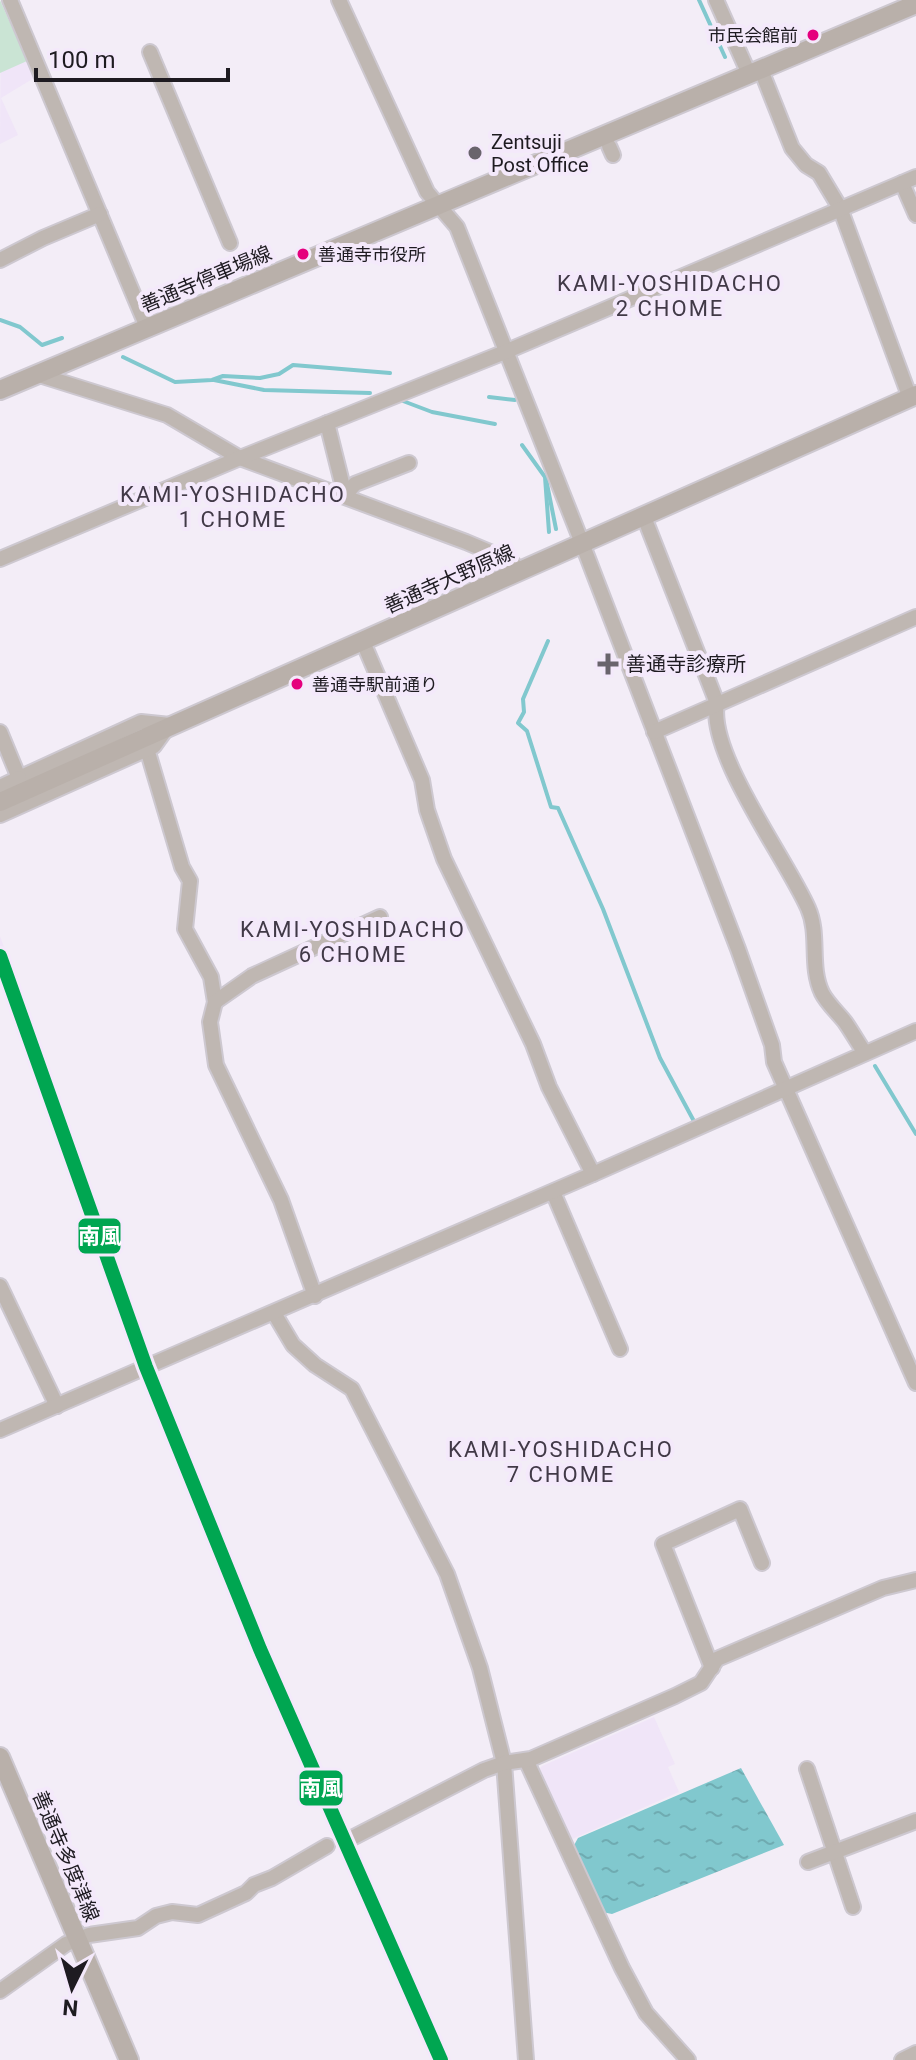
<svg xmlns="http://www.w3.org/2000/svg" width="916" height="2060" viewBox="0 0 916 2060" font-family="Roboto,'Noto Sans JP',sans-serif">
	<defs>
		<pattern id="water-ripples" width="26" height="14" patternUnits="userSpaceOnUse" patternTransform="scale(2)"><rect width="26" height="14" fill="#81c8ce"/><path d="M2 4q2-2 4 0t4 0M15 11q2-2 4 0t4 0" fill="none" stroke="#6fabb1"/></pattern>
	</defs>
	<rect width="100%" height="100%" fill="#f3edf7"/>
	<g fill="#f0e5f8">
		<path d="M1 0 34 78 1 98 18 135 0 144Z"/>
		<path d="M0 936 154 1363 266 1647 347 1838 447 2060H433L336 1844 252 1652 138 1370 0 974Z"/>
		<path d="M654 1717 675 1764 668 1767 679 1792 568 1841 536 1773 542 1766Z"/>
	</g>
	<path fill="#cae4d4" d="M0 0 27 61 0 73Z"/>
	<path fill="url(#water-ripples)" d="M741 1768 784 1845 612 1914 602 1912 573 1847 578 1838Z"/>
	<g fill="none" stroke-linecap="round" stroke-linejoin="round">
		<g stroke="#81c8ce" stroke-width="4">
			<path d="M699 0 725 57"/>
			<path d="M0 320 20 327 42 345 62 338"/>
			<path d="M123 357 175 382 212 380 223 376 260 378 279 374 293 365 390 373"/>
			<path d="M214 380 264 390 370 393"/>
			<path d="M489 397 515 400"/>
			<path d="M403 401 432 412 495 424"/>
			<path d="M522 445 545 477 549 532"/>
			<path d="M546 479 556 529"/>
			<path d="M548 641 523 699 524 712 518 723 527 731 551 807 558 808 603 909 660 1058 696 1125"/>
			<path d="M875 1066 916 1134"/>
		</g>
		<g stroke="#cdc8d0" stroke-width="18">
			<g id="minor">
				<path d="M10 0 147 327"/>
				<path d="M339 0 427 192 457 227 582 543 738 949 772 1045 774 1062 916 1383"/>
				<path d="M716 0 749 74"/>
				<path d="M150 52 230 243"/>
				<path d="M761 70 792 148 806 165 819 173 840 208 910 398"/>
				<path d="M609 146 613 155"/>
				<path d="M902 183 916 215"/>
				<path d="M0 260 43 238 100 214"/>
				<path d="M36 374 167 415 240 458 466 542 511 561 519 571"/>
				<path d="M327 423 345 495"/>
				<path d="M345 495 355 484 409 463"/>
				<path d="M644 517 717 703C707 753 786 858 808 908 820 935 809 966 822 993 827 1003 838 1013 845 1022 852 1032 858 1043 865 1053"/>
				<path d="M0 559 240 458 505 352 916 177"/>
				<path d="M363 642 422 780 427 810 444 859 533 1044 549 1087 593 1174"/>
				<path d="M0 732 19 778 141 722 170 725"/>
				<path d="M654 732 916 617"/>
				<path d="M147 749 182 867 190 881 185 929 211 977 215 1002 210 1022 216 1065 281 1200 315 1296"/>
				<path d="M0 787 19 778"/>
				<path d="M0 815 154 746 167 728"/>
				<path d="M215 1002 252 976 380 917"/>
				<path d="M553 1192 620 1349"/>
				<path d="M0 1286 57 1406"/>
				<path d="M274 1313 293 1345 315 1365 352 1389 447 1574 480 1668 504 1763 526 2060"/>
				<path d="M0 1430 593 1174 916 1031"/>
				<path d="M712 1668 663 1544 740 1509 762 1563"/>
				<path d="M526 1760 622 1968 646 2013 688 2060"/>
				<path d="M807 1769 853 1907"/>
				<path d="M352 1838 484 1770 504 1763 531 1759 675 1696 701 1683 717 1659 883 1588 916 1580"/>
				<path d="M808 1862 916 1821"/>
				<path d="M0 1991 66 1944 89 1935 138 1928 156 1916 172 1912 198 1915 246 1893 254 1885 272 1878 327 1846"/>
				<path d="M902 2060 916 2053"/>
			</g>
		</g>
		<g stroke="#cdc8d0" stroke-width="22">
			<g id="major">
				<path d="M0 390 916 4"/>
				<path d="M0 802 916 395"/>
				<path d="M0 1757 129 2060"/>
			</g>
		</g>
		<use href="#minor" stroke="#bfb7b2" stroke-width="14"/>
		<use href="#major" stroke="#b9b0aa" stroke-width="18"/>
		<g stroke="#f4e9fb" stroke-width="20">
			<path id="rail-1" d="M0 956 146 1367 260 1649 441 2060"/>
		</g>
		<use href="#rail-1" stroke="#00a651" stroke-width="14"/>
	</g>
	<g fill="#e5007d" stroke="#f4e9fb" stroke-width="3">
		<circle cx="813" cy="35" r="7"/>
		<circle cx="303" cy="254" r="7"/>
		<circle cx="297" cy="684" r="7"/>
	</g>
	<g fill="#69646c" stroke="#f4e9fb" stroke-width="3">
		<circle cx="475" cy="153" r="8"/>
		<path d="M604 652h8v8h8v8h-8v8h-8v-8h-8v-8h8z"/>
	</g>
	<g text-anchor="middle" stroke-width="8" stroke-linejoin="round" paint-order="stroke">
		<g font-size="18" fill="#1e1b21" stroke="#f4e9fb" text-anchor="start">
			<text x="798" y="42" text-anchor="end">市民会館前</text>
			<text x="318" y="261">善通寺市役所</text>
			<text x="312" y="691">善通寺駅前通り</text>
		</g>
		<g font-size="20" fill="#1e1b21" stroke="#f4e9fb" text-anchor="start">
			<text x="491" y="149">Zentsuji<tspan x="491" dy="23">Post Office</tspan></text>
			<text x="626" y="671">善通寺診療所</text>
		</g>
		<g font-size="20" fill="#1e1b21" stroke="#f4e9fb">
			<text transform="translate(206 279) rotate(-23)" y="7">善通寺停車場線</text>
			<text transform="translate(449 579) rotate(-24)" y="7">善通寺大野原線</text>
			<text transform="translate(66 1856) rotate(67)" y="7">善通寺多度津線</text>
		</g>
		<g font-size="22" letter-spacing="2" fill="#413947" stroke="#f4e9fb">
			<text x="670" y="291">KAMI-YOSHIDACHO<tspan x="670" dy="25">2 CHOME</tspan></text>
			<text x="233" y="502">KAMI-YOSHIDACHO<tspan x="233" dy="25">1 CHOME</tspan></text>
			<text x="353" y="937">KAMI-YOSHIDACHO<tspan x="353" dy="25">6 CHOME</tspan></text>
			<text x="561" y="1457">KAMI-YOSHIDACHO<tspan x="561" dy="25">7 CHOME</tspan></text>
		</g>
	</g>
	<g stroke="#f4e9fb" stroke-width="3">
		<rect x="77" y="1217" width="45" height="38" rx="8" fill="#00a651"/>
		<rect x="298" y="1769" width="46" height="38" rx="8" fill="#00a651"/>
	</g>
	<g font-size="22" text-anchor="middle" font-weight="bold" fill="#fff">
		<text x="100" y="1244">南風</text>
		<text x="321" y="1796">南風</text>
	</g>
	<g transform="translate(72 1988) rotate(185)" stroke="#f4e9fb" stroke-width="6" paint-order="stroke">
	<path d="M0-6L14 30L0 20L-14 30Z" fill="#1e1b21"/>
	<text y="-12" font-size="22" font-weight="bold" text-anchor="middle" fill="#1e1b21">N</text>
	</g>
	<path d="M36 68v12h192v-12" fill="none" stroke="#1e1b21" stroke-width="4"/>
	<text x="48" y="68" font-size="24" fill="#1e1b21" stroke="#f4e9fb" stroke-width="6" paint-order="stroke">100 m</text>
</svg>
